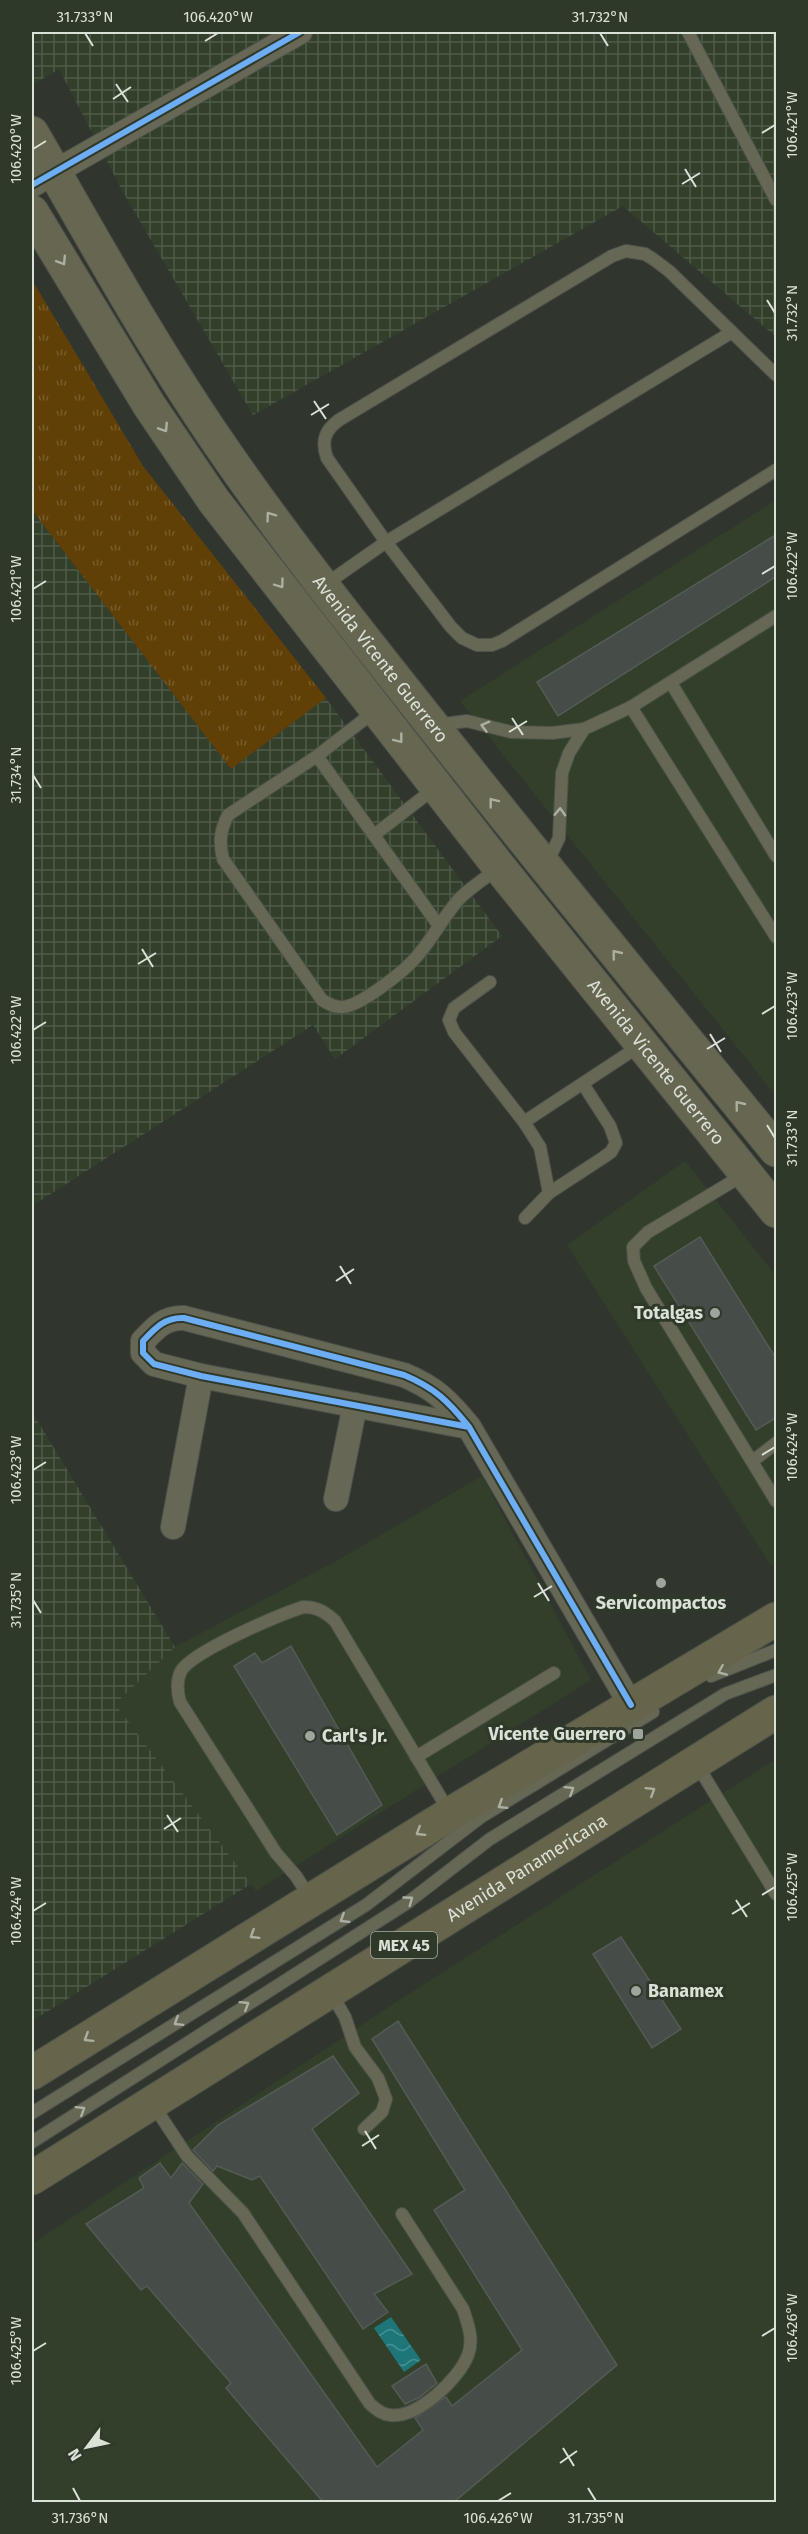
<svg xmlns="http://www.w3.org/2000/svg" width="808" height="2534" viewBox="0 0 808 2534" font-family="'Fira Sans',sans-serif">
	<defs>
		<pattern id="industrial-grid" width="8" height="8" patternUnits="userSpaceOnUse" patternTransform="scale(1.5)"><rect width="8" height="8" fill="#323f2b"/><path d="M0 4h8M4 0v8" fill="none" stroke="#4f5a49"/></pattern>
		<pattern id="grass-tufts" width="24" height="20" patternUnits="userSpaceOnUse" patternTransform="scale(1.5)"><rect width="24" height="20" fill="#614007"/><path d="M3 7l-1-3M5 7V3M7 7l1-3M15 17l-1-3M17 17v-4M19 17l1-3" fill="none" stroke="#775b2a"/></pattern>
		<pattern id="water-waves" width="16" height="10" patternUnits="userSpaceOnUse" patternTransform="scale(1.5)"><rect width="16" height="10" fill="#1e7679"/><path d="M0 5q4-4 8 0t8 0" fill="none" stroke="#499091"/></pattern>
	</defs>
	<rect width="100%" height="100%" fill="#30362e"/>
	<g fill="#323f2b">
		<path d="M776 500V1096L460 701Z"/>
		<path d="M685 1161 776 1276V1563L771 1566 567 1245Z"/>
		<path d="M482 1476 591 1680 256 1891 115 1704 175 1647 338 1560Z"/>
		<path d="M776 1759V2502H32V2244L404 1997Z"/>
	</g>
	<g fill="url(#industrial-grid)">
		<path d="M32 32H776V337L623 206 253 415 124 194 59 69 32 85Z"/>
		<path d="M32 510 231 769 326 698 502 936 335 1059 313 1025 32 1206Z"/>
		<path d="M32 1412 175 1647 115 1704 251 1884 32 2021Z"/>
	</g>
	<path fill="url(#grass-tufts)" d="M32 284 35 285 143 466 326 698 231 769 32 510Z"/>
	<path fill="url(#water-waves)" d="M391 2317 421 2360 404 2372 374 2328Z"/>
	<g fill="#464d48" stroke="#545b55" stroke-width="1.5">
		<path d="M777 534V576L558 716 537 682Z"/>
		<path d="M700 1237 777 1360V1417L756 1430 654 1266Z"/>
		<path d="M291 1646 382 1805 337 1835 234 1666 255 1653 262 1663Z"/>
		<path d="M621 1937 681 2029 652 2048 593 1954Z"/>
		<path d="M398 2021 617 2365 454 2502H323L226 2388 231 2383 147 2286 141 2290 86 2224 144 2188 139 2178 160 2163 171 2178 182 2163 203 2184 189 2203 377 2467 423 2430 415 2418 446 2397 452 2406 522 2350 434 2210 465 2190 372 2039Z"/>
		<path d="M333 2056 359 2093 312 2129 412 2274 374 2294 388 2312 363 2329 260 2176 252 2180 217 2166 213 2171 193 2150 218 2125Z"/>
		<path d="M426 2364 437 2383 420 2397 405 2404 392 2386Z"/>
	</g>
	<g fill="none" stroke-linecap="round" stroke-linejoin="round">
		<g stroke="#4c514a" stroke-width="14">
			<g id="lane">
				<path d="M688 32 776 200"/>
				<path d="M776 375 669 271 653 259 645 254 626 251 612 256 339 420C325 430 321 441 327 458L386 542 451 627 462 638 477 645H492L502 641 776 470"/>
				<path d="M323 586 386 542 732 332"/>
				<path d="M671 683 776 856"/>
				<path d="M631 707 776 937"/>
				<path d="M375 711 317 756 228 815C220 831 219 842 223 859L322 1000C329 1004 335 1008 343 1007 362 1005 406 970 418 955 433 938 444 916 459 899 471 887 485 878 499 868"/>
				<path d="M436 725 467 721 511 732 552 733 584 729 631 707 776 616"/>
				<path d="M317 756 439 926"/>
				<path d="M374 835 435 788"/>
				<path d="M547 863 559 838 562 773 569 753 584 729"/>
				<path d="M490 982 454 1008 449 1020 454 1032 524 1122 540 1147 549 1193 525 1218"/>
				<path d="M524 1122 641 1045"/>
				<path d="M745 1174 648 1232 633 1247 634 1261 646 1288 776 1501"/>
				<path d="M549 1193 604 1157 611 1152 616 1143 610 1126 583 1084"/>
				<path d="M754 1460 776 1443"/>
				<path d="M711 1676 776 1650"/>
				<path d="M416 1757 554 1673"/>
				<path d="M696 1763 776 1894"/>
				<path d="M310 1898 296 1876 276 1853 180 1702C177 1691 176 1681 181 1671 193 1651 279 1615 303 1607 318 1607 325 1612 335 1621L450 1813"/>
				<path d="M331 1993 345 2017 355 2047 378 2078 386 2099 382 2112 364 2129"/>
				<path d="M152 2103 187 2156 243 2213 370 2404C376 2409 381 2414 390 2415 417 2419 459 2379 468 2355 474 2340 468 2324 463 2309L402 2214"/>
				<path d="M32 2113 366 1905 481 1817 653 1712"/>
				<path d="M32 2142 407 1903 490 1839 725 1694 776 1675"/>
			</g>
		</g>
		<g stroke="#4c514a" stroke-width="26">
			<g id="street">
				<path d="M32 185 300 32"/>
				<path d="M469 1427 201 1376 154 1364 143 1353V1341C155 1328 165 1317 184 1318L404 1375C435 1388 448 1401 469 1427L631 1705"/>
				<path d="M336 1499 355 1405"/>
				<path d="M173 1527 201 1376"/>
			</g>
		</g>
		<g stroke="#4c514a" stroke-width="35">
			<g id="secondary">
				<path id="s1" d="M32 133C95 242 156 354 229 458 293 550 363 638 433 726 546 869 661 1009 776 1150"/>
				<path id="s2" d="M32 212 149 405 214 501 500 868 776 1211"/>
			</g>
		</g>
		<g stroke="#4c514a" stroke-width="35">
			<g id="primary">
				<path d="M32 2073 450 1814 776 1619"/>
				<path id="s3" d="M32 2178 776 1712"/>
			</g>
		</g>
		<use href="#lane" stroke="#676756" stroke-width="12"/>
		<use href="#street" stroke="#676756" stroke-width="24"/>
		<use href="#secondary" stroke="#666651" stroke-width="33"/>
		<use href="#primary" stroke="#66644a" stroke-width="33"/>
		<g stroke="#2f392a" stroke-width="10">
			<g id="cycleway">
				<path d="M32 185 300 32"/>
				<path d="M469 1427 201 1376 154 1364 143 1353V1341C155 1328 165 1317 184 1318L404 1375C435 1388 448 1401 469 1427L631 1705"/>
			</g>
		</g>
		<use href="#cycleway" stroke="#6dadf4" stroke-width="6"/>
	</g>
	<defs><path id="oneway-chevron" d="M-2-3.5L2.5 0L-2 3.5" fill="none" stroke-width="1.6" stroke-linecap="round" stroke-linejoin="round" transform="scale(1.5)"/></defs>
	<g stroke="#acb0a1">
		<use href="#oneway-chevron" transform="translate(62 261) rotate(58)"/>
		<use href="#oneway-chevron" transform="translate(164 428) rotate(57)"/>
		<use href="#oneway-chevron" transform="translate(270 516) rotate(-126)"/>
		<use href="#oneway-chevron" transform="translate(280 584) rotate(54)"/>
		<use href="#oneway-chevron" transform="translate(399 739) rotate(52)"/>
		<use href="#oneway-chevron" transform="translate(493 802) rotate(-128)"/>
		<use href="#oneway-chevron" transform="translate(616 954) rotate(-129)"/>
		<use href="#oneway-chevron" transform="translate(739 1105) rotate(-129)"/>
	</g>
	<g stroke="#acb0a3">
		<use href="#oneway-chevron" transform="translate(485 726) rotate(-165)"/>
		<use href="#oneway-chevron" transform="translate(560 812) rotate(-88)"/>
		<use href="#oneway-chevron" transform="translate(722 1671) rotate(157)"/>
		<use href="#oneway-chevron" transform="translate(570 1790) rotate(-32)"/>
		<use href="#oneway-chevron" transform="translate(502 1805) rotate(148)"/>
		<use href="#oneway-chevron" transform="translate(409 1900) rotate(-36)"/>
		<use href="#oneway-chevron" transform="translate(344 1919) rotate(148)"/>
		<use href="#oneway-chevron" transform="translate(245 2005) rotate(-32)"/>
		<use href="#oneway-chevron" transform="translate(178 2022) rotate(148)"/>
		<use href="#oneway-chevron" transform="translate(81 2110) rotate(-32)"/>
	</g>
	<g stroke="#acaf9f">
		<use href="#oneway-chevron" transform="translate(651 1791) rotate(-32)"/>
		<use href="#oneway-chevron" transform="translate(420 1832) rotate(148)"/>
		<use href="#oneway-chevron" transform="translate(254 1935) rotate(148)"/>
		<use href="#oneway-chevron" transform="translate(88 2038) rotate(148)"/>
	</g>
	<path fill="none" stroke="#dae1d7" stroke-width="2" d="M85 33 93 46M600 33 608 46M205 41 218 33M116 84 128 102M113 99 131 87M762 133 775 125M33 149 46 141M685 169 696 187M682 184 700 173M767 300 775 313M314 401 326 419M311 415 329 404M762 574 775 566M33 589 46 581M512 718 523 735M509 732 527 721M33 775 41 788M142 949 153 967M138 964 156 953M762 1014 775 1006M33 1030 46 1022M710 1034 721 1052M707 1049 725 1038M767 1125 775 1138M340 1266 351 1284M336 1281 354 1269M762 1455 775 1447M33 1470 46 1462M538 1583 549 1601M534 1597 552 1586M33 1600 41 1613M167 1815 178 1832M164 1829 181 1818M762 1895 775 1887M736 1900 747 1917M33 1911 46 1903M732 1914 750 1903M365 2131 376 2149M362 2146 379 2135M762 2336 775 2328M33 2351 46 2343M563 2448 574 2466M560 2463 577 2451M73 2488 80 2501M588 2488 596 2501M498 2501 511 2493"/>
	<g fill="#9ea59c" stroke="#2f392a" stroke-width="2">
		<circle cx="715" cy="1313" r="6"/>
		<circle cx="661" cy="1583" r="6"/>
		<rect x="632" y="1728" width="12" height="12" rx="3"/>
		<circle cx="310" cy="1736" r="6"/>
		<circle cx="636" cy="1991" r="6"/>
	</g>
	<g text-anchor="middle" stroke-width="6" stroke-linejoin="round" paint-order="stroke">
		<rect fill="#2f392a" stroke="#a7afa3" stroke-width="1.5" x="371" y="1932" width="66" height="26" rx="4.5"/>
		<g font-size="16" font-weight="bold" fill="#dae1d7">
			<text x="404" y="1951">MEX 45</text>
		</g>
		<g font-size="18" fill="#dae1d7" stroke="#2f392a">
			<text dy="6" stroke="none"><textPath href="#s1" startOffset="632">Avenida Vicente Guerrero</textPath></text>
			<text dy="6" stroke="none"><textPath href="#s2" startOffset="1056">Avenida Vicente Guerrero</textPath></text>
			<text dy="6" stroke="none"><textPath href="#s3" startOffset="584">Avenida Panamericana</textPath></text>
		</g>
		<g font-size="18" font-weight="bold" fill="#dae1d7" stroke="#2f392a" text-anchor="end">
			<text x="703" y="1319">Totalgas</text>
			<text x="661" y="1609" text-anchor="middle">Servicompactos</text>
			<text x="626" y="1740">Vicente Guerrero</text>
			<text x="322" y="1742" text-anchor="start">Carl's Jr.</text>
			<text x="648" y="1997" text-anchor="start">Banamex</text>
		</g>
	</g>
	<rect width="808" height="2534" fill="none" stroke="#2f392a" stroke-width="66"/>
	<g transform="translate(87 2447) rotate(238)" stroke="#2f392a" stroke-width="4.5" paint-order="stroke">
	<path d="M0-4.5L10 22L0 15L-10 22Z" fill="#dae1d7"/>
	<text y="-9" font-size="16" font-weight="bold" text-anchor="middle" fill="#dae1d7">N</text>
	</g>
	<rect x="33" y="33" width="742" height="2468" fill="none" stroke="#dae1d7" stroke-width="2"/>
	<g font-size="15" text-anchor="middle" fill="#dae1d7">
		<text x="85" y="22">31.733°N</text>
		<text x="218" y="22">106.420°W</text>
		<text x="600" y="22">31.732°N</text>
		<text transform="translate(792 125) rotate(-90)" y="5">106.421°W</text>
		<text transform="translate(16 149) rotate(-90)" y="5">106.420°W</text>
		<text transform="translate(792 313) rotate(-90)" y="5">31.732°N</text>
		<text transform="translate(792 566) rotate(-90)" y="5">106.422°W</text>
		<text transform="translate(16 589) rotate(-90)" y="5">106.421°W</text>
		<text transform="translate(16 775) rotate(-90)" y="5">31.734°N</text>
		<text transform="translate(792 1006) rotate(-90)" y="5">106.423°W</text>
		<text transform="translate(16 1030) rotate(-90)" y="5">106.422°W</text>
		<text transform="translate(792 1138) rotate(-90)" y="5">31.733°N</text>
		<text transform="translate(792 1447) rotate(-90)" y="5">106.424°W</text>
		<text transform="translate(16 1470) rotate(-90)" y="5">106.423°W</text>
		<text transform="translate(16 1600) rotate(-90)" y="5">31.735°N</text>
		<text transform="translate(792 1887) rotate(-90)" y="5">106.425°W</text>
		<text transform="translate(16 1911) rotate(-90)" y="5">106.424°W</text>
		<text transform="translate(792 2328) rotate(-90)" y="5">106.426°W</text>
		<text transform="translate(16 2351) rotate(-90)" y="5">106.425°W</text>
		<text x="80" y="2523">31.736°N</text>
		<text x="498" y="2523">106.426°W</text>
		<text x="596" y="2523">31.735°N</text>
	</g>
</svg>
